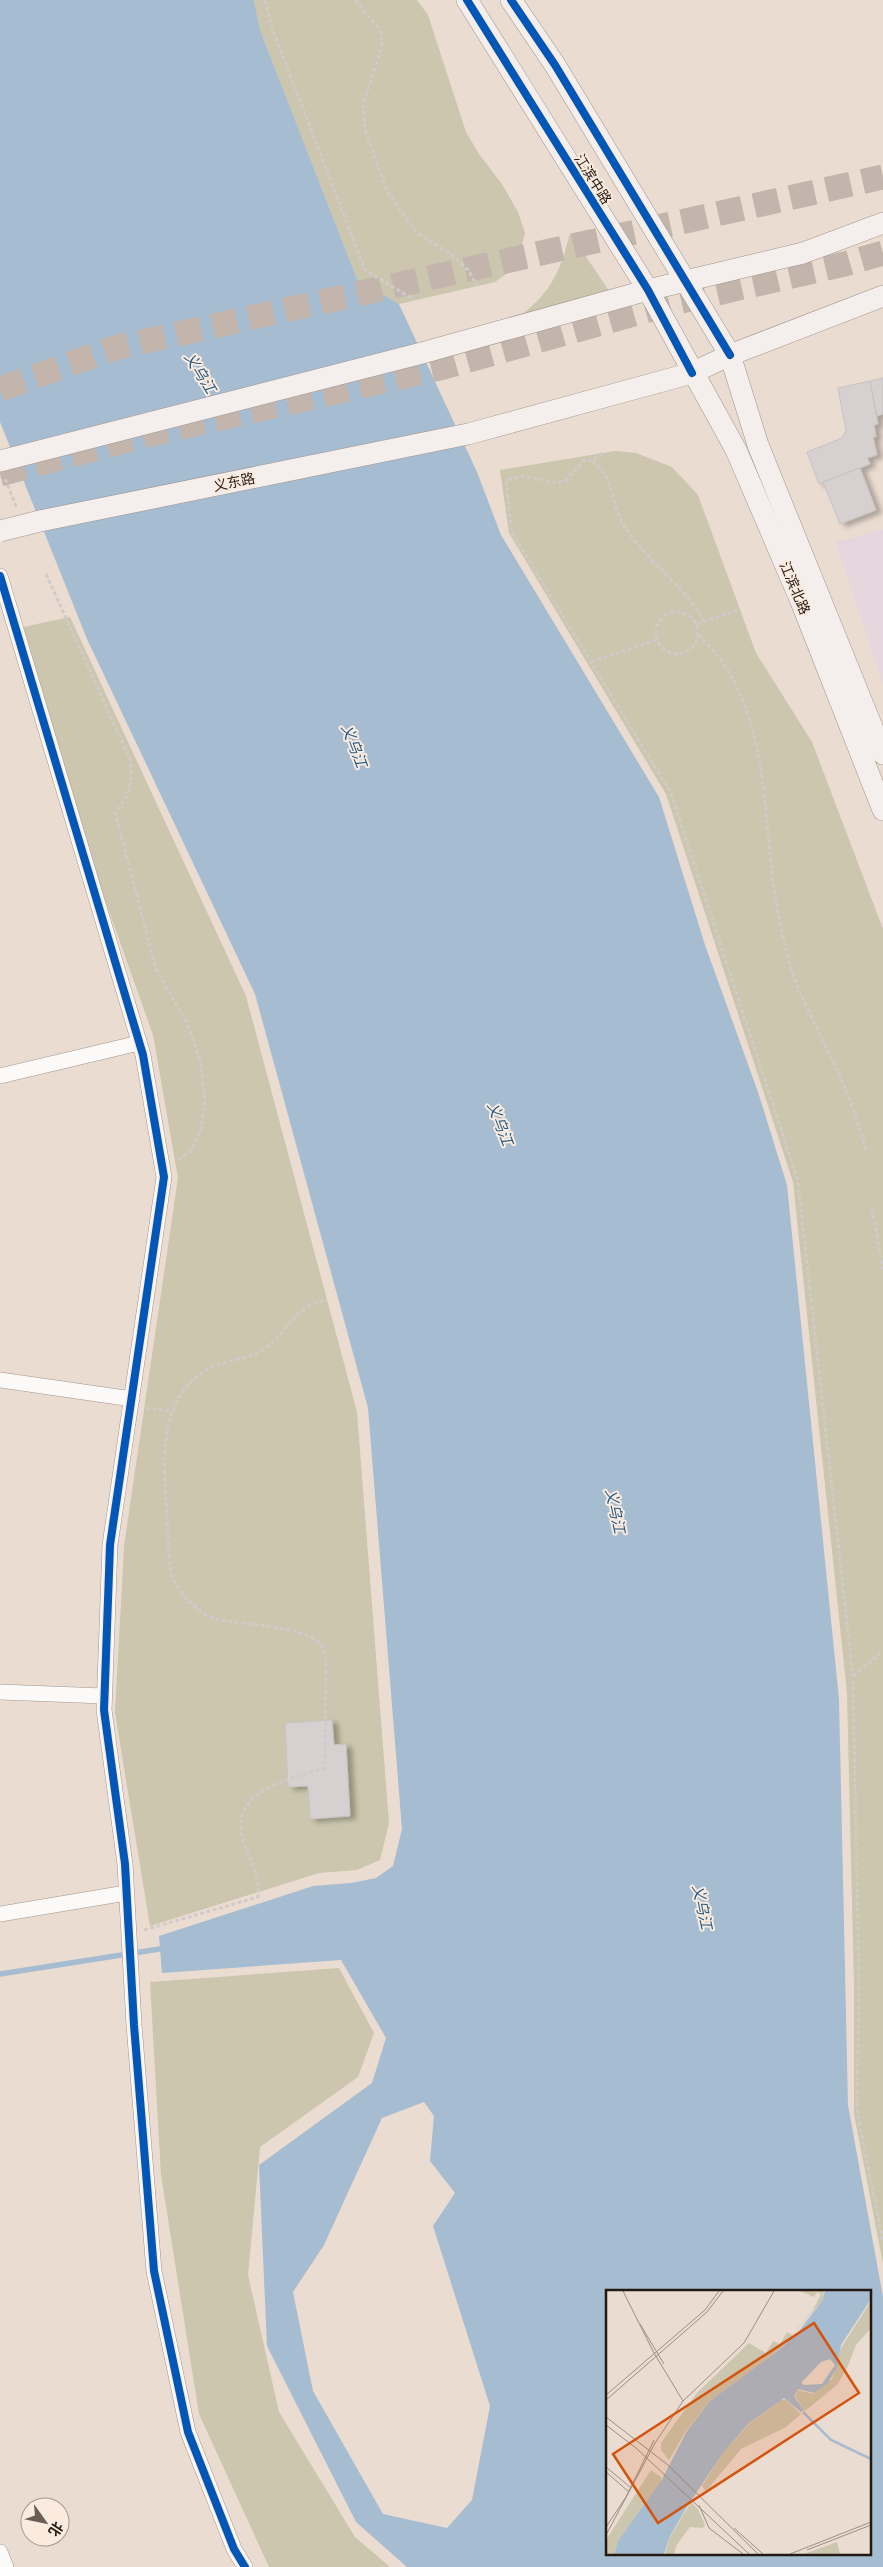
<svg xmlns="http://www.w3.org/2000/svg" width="883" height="2567" viewBox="0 0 883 2567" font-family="Signika,'Noto Sans SC',sans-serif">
	<defs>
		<filter id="shadow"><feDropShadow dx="5.5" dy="3" stdDeviation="2.5" flood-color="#0004"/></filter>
	</defs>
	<rect width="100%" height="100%" fill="#ebdcd1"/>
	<path fill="#e4d6dc" d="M883 529V683L836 542Z"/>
	<g fill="#cbc6ad">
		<path d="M254 0H417L428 15 466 132 479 154 502 184 518 212 525 233 519 256 509 272 495 282 399 304 357 279 260 30Z"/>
		<path d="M570 233 620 307 617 312 524 313C553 289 561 269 570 233Z"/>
		<path d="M615 451 636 453 672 467 698 495 756 653 812 742 883 929V2264L854 2114V1985L847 1693 793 1182 666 794 509 533 500 470Z"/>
		<path d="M70 617 246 996 357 1412 389 1823 380 1860 357 1870 319 1873 150 1926 115 1713 124 1546 178 1178 153 1035 9 630Z"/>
		<path d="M339 1968 374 2033 358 2077 260 2147 248 2275 279 2412 355 2537 390 2567H269L199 2414 161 2175 150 1982Z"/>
	</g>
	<path fill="#a6bcd1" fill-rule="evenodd" d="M0 0H254L260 30 357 279 399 304 477 472 501 535 659 797 705 945 758 1092 787 1185 839 1699 848 2105 883 2297V2567H407L356 2522 267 2346 259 2165 372 2083 386 2038 341 1960 162 1973 159 1936 313 1886 351 1883 376 1878 393 1866 402 1829 368 1408 255 994 87 639 0 422ZM424 2102 434 2116 430 2161 455 2193 433 2226 490 2406 472 2500 447 2528 383 2514 313 2391 293 2292 324 2245 382 2118ZM607 2291H869V2553H607Z"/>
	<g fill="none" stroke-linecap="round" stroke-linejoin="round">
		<path stroke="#a6bcd1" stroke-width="5.5" d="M0 1974 166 1948"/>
	</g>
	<g fill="#d7d0d1" stroke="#c9c2c3" filter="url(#shadow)">
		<path d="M883 378V414L877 416 870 381Z"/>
		<path d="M870 381 878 424 874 425 876 437H873L877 455 867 458 870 464 819 484 807 452 842 438 846 431 838 388Z"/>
		<path d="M860 468 876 510 840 524 823 482Z"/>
		<path d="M332 1720 334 1745 346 1744 350 1816 310 1819 308 1786 288 1787 285 1723Z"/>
	</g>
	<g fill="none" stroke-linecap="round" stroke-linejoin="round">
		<g stroke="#c3b5ab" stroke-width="25" stroke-dasharray="25 12" stroke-linecap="butt">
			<path d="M0 389 114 348 883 177"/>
			<path d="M0 474 150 434 444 367 673 303 845 264 883 253"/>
		</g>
		<g stroke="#a0948c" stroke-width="16">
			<g id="minor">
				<path d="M0 576 143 1055 164 1177 110 1545 104 1710 125 1864 134 2025 154 2271 188 2432 234 2549 245 2567"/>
				<path d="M0 1076 139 1043"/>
				<path d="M0 1380 132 1399"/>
				<path d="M0 1692 104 1696"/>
				<path d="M0 1914 126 1893"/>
				<path d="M0 2552 6 2567"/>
			</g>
		</g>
		<g stroke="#a0948c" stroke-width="22">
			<g id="secondary">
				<path d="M467 0 648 290 736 450 800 599 883 810"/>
				<path d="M511 0 555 65 730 355 758 445 883 754"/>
				<path d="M0 461 422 353 648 290 803 253 883 223"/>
				<path d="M40 521 468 434 692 373 730 355 883 296"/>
			</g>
		</g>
		<g stroke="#d0cbc8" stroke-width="3" stroke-dasharray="4 2.5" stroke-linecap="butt">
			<path d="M265 0 271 25 365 270 414 300"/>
			<path d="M355 0 380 30 382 46 363 104 365 130 388 193 417 233 451 254 468 270 477 286"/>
			<path d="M602 453 592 461C613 476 610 497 620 518 641 559 683 582 704 621"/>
			<path d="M592 461 584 460 566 480 557 483 523 476 506 480 512 533 671 793 798 1181 853 1677 859 1983 857 2111 883 2241"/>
			<path d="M5 479 17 508"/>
			<path d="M46 574 131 761C131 783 131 796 115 812L156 969 187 1023 200 1060 205 1097 201 1129 191 1151 178 1160"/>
			<circle cx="677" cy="633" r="21"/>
			<path d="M697 624 740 609"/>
			<path d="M698 635C772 702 761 812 776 902 780 924 785 947 791 968 802 1003 820 1033 835 1065 848 1093 858 1121 866 1151"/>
			<path d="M591 662 656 640"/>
			<path d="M872 1209 883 1269"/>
			<path d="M146 1408 173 1411"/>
			<path d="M853 1676 883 1651"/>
			<path d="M144 1930 258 1897C260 1874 251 1864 244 1843 225 1791 290 1779 325 1768L326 1661C325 1656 324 1650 322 1646 310 1625 236 1625 213 1618 198 1613 180 1594 173 1579 168 1569 168 1525 167 1512 163 1460 157 1394 212 1367 227 1360 245 1359 259 1352 278 1343 286 1322 303 1310 309 1305 319 1302 327 1299"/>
		</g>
		<use href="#minor" stroke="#fcfaf8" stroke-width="15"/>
		<use href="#secondary" stroke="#f4eeed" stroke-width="21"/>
		<g stroke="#a0948c" stroke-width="22" stroke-linecap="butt">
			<path id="secondary-bridge" d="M0 531 40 521"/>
		</g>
		<use href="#secondary-bridge" stroke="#f4eeed" stroke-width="21"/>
		<g stroke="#fbeade" stroke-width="11">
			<g id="cycleway">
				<path d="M467 0 648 290 692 373"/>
				<path d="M511 0 555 65 730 355"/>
				<path d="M0 576 143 1055 164 1177 110 1545 104 1710 125 1864 134 2025 154 2271 188 2432 234 2549 245 2567"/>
			</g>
		</g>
		<use href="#cycleway" stroke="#0057b8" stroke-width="8"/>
	</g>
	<g text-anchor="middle" stroke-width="4" stroke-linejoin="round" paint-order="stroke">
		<g font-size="14" fill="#231912" stroke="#fbeade">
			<text transform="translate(593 179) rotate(58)" y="5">江滨中路</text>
			<text transform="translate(234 482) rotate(-12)" y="5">义东路</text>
			<text transform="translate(795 588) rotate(67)" y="5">江滨北路</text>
		</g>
		<g font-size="15" font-style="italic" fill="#1f5a87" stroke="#fbeade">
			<text transform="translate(200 373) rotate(58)" y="5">义乌江</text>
			<text transform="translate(354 746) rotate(69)" y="5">义乌江</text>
			<text transform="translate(500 1124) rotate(69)" y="5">义乌江</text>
			<text transform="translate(615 1511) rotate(78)" y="5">义乌江</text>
			<text transform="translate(702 1907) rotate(78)" y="5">义乌江</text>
		</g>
	</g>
	<g transform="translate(606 2290)">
		<rect width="265" height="265" fill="#ebdcd1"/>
		<path d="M194 1H218L216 11 174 59 104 111 80 141 63 170 55 160V153L91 103 143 53 160 63 167 51 174 54 181 42 186 45 207 20 215 4 211 2 208 7ZM265 11V38L250 55 241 78 231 95 199 121 189 107 192 100 207 104 226 89 235 58ZM175 110H180L195 124 180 137 135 159 100 201 96 196 117 163 144 133ZM45 180 55 187V191L12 251 8 264H0V250ZM85 212 92 219 99 235 97 238 84 237 70 256 68 264H59L64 247ZM231 252 234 264H198Z" fill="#cbc6ad"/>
		<path d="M219 1H265V9L235 55 231 77 222 93 208 103 192 99 188 107 198 120 195 122 178 108 143 133 117 163 82 215 64 246 58 264H8L12 251 55 191 81 141 104 111 173 60 193 41 216 11ZM224 69 229 75 216 94 198 95 195 93 215 72Z" fill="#a6bcd1" fill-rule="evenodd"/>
		<path fill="none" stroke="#a6bcd1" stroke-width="2.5" d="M197 122 225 150 265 169"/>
		<path fill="none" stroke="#9b8e85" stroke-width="1" d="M17 1 48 63 77 111M34 34 58 74M0 105 99 20 113 1M0 110 101 22 117 1M0 127 62 175 152 264M0 135 30 158 143 264M0 177 24 197M0 182 23 202M93 215 103 238 137 264M0 237 20 207 48 150M128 238 157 264M0 245 49 153 77 111 138 53 168 1M201 260 265 235M184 264 265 232"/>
		<path fill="#d4530d" fill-opacity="0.15" stroke="#d4530d" stroke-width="2.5" d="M208 33 253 103 52 233 7 164Z"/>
		<rect width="265" height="265" fill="none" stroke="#231912" stroke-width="2.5"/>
	</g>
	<g transform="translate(45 2522) rotate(123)"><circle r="24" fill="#fbeade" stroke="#a5968c"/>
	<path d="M0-4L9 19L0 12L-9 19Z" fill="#695d55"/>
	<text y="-8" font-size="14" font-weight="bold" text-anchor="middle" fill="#231912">北</text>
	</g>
</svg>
